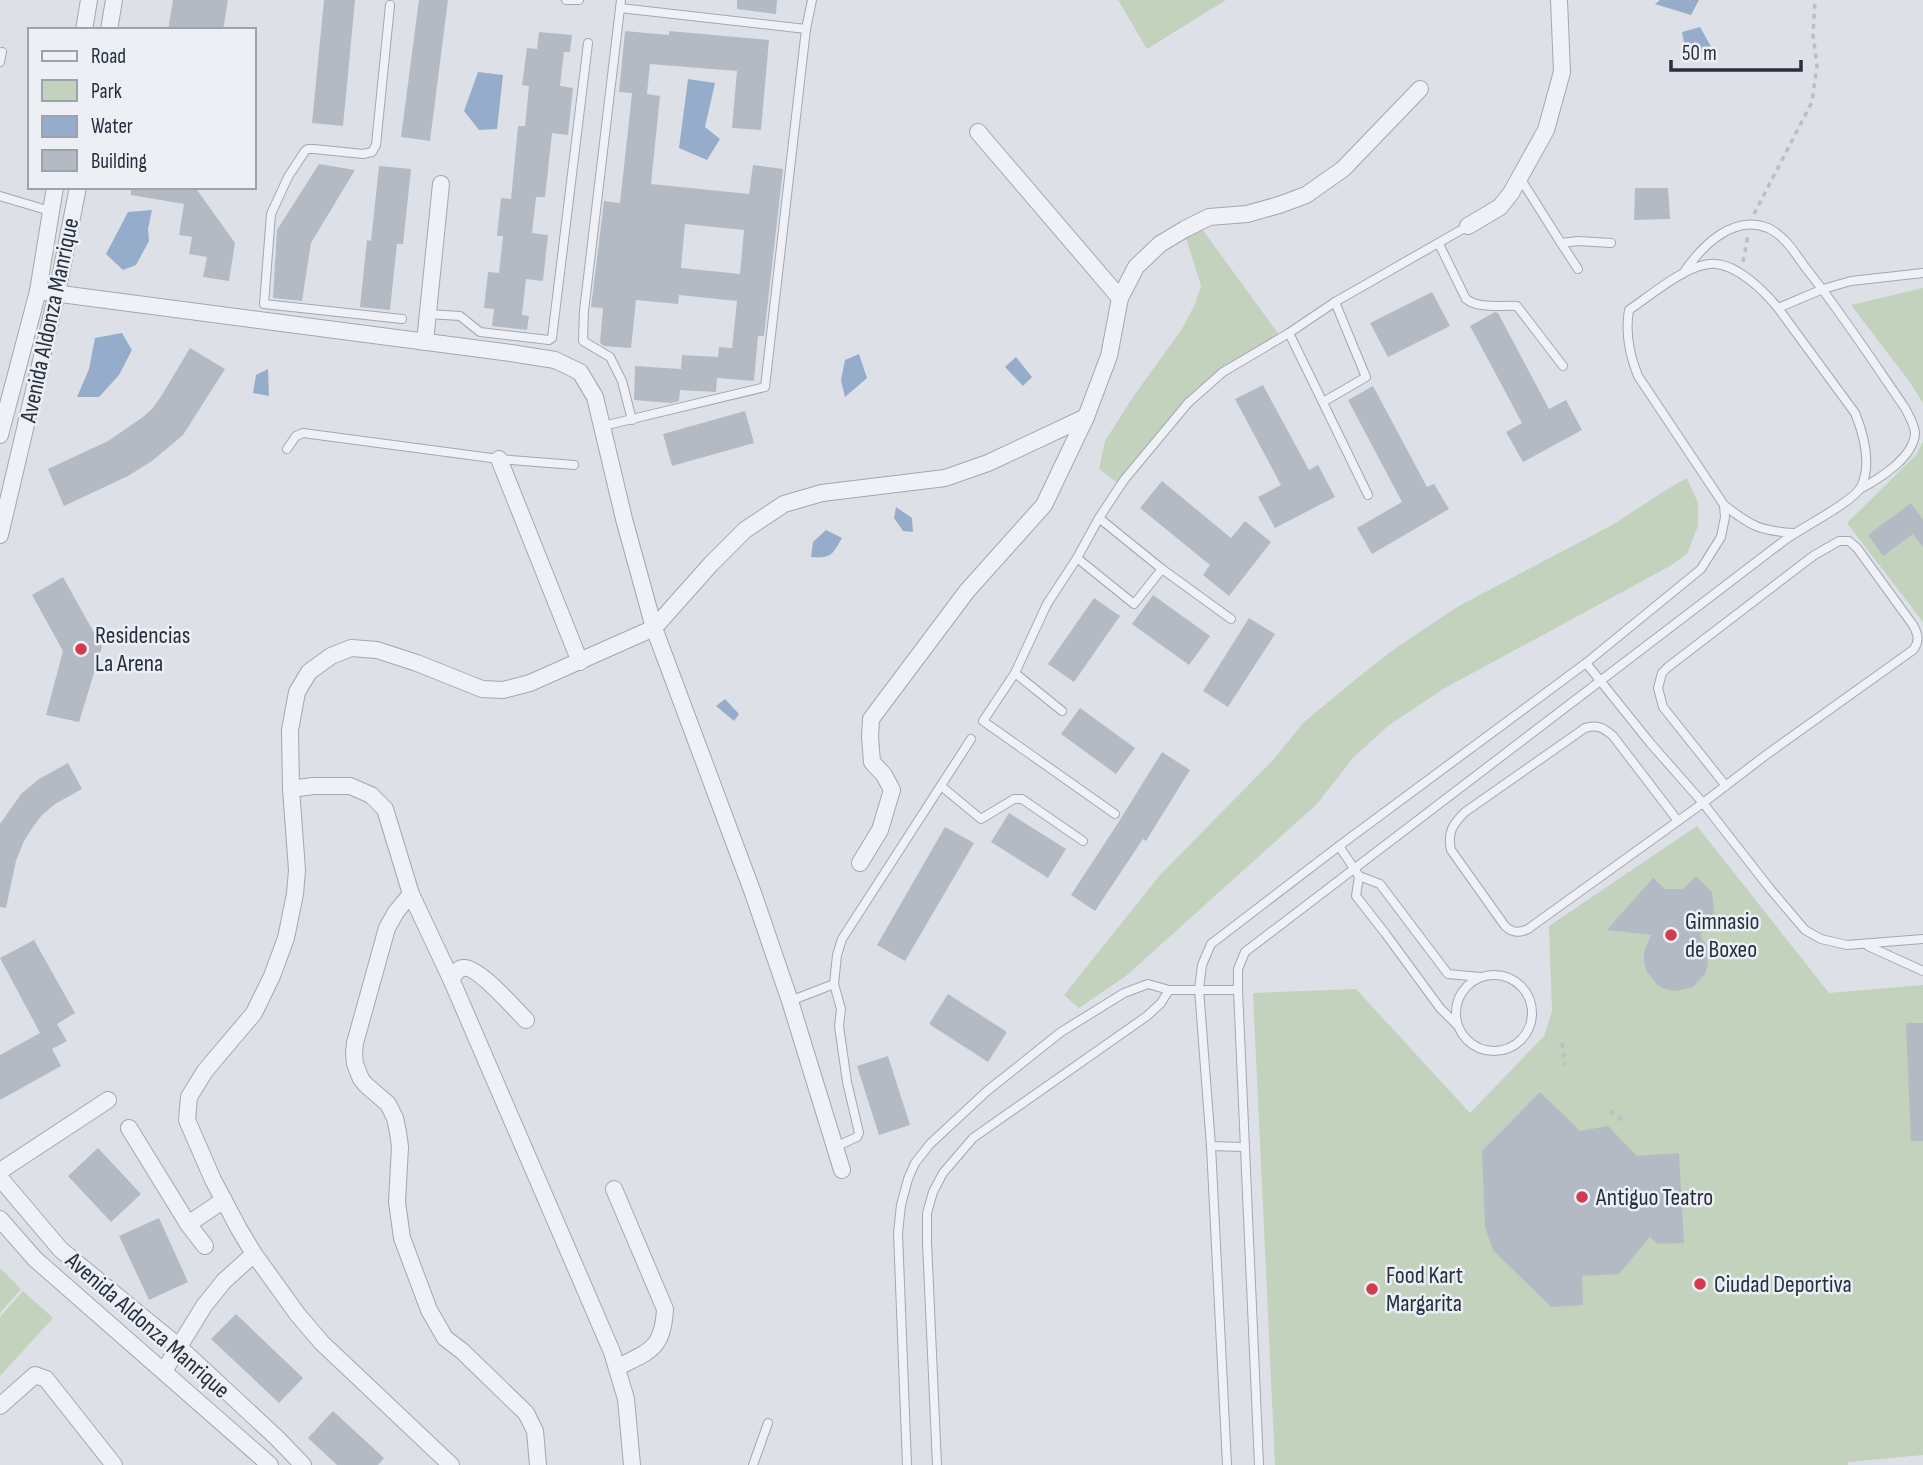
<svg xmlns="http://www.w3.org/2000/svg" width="1923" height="1465" viewBox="0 0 1923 1465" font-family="'Sofia Sans Condensed',sans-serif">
	<rect width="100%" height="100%" fill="#dde1e7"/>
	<g fill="#c2d2bd">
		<path d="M1118 0H1226L1147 49Z"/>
		<path d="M1202 229 1280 336 1215 383 1176 420 1120 485 1099 469 1105 441 1133 397 1182 329 1195 304 1201 286 1186 238Z"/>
		<path d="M1923 288V403L1909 381 1851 305Z"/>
		<path d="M1923 442V622L1847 523 1916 455Z"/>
		<path d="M1687 478 1698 503V526L1687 554 1670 566 1445 688 1388 726 1353 758 1317 804 1126 976 1079 1008 1064 995 1160 875 1274 759 1303 723 1361 675 1393 650 1457 607 1614 524 1666 490Z"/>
		<path d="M1697 826 1829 993 1923 985V1455L1848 1462V1465H1275L1253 993 1356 989 1470 1113 1544 1036 1552 1011 1549 926Z"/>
		<path d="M0 1268 21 1289 0 1313Z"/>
		<path d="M23 1291 53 1318 0 1376V1317Z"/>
	</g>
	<g fill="#95adca">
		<path d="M1660 0H1699L1691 15 1655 4Z"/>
		<path d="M1700 27 1714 52 1686 53 1682 32Z"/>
		<path d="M478 72 503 75 497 129 479 130 464 111Z"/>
		<path d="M688 79 715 83 705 127 720 139 707 160 679 148Z"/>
		<path d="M152 210 148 229 149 241 136 265 123 270 106 254 128 212Z"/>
		<path d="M122 333 132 350 119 375 99 397H77L89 369 95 338Z"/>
		<path d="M859 354 867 378 845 397 841 380 845 360Z"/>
		<path d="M1016 357 1032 377 1023 386 1005 367Z"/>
		<path d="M268 369 269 396 253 393 256 375Z"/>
		<path d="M896 507 912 518 913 532 903 531 894 518Z"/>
		<path d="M826 530 842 538C833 554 831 559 811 557L813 542Z"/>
		<path d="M725 699 739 714 734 721 716 706Z"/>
	</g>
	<g fill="#b4bac4" fill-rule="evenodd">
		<path d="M173 0H228L223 30H168Z"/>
		<path d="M324 0H355L343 126 312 123Z"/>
		<path d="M419 0H448L430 141 401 137Z"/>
		<path d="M737 0H777L776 14 737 9Z"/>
		<path d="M625 31 669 35V31L769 40 761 130 732 128 737 71 650 64 647 94 660 96 651 184 749 194 753 165 783 169 764 336H758L754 381 717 378 716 392 680 390 679 401 671 403 634 400 635 366 681 369 682 355 718 357 719 347 732 348 737 301 679 295 678 304 636 300 631 348 604 346 600 343 603 308 591 307 604 201 620 203 632 93 619 92ZM685 224 744 230 740 274 681 268Z"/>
		<path d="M539 32 572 35 570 52H564L560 86 573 88 568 135 552 133 545 197H536L532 233 548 235 543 281 526 279 522 315 529 316 527 330 492 326 494 309 484 308 488 272 499 273 503 236H497L501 198 511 199 518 126H525L529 86 522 85 527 48 537 49Z"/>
		<path d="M319 164 355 170 311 243 302 301 273 298 277 230Z"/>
		<path d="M379 166 411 169 403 244H397L390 310 360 307 367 240 371 241Z"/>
		<path d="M131 187H195L235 243 229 281 203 277 207 257 189 254 192 237 179 235 184 204 131 195Z"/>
		<path d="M1635 188H1668L1670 219 1634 220Z"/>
		<path d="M1432 292 1450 326 1388 357 1370 323Z"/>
		<path d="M1495 312 1498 313 1549 409 1566 400 1582 430 1523 462 1506 432 1522 423 1470 326Z"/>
		<path d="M190 348 225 369 183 435 152 461 128 476 64 506 48 469 108 441 143 417 152 409 162 395Z"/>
		<path d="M1263 385 1309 470 1318 465 1335 497 1275 528 1258 497 1281 485 1235 399Z"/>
		<path d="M1373 386 1427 487 1434 484 1449 509 1372 554 1357 528 1402 502 1348 400Z"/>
		<path d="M745 411 754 443 672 466 663 434Z"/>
		<path d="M1162 481 1231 538 1245 521 1271 542 1229 596 1203 575 1210 565 1140 508Z"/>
		<path d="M1911 503 1923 520V547L1913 534 1883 556 1868 535Z"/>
		<path d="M63 577 102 647 79 722 46 715 63 651 32 595Z"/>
		<path d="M1153 595 1210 636 1189 665 1132 624Z"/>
		<path d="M1094 598 1120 616 1074 682 1048 664Z"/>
		<path d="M1249 618 1275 634 1228 707 1203 691Z"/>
		<path d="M1080 708 1135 748 1116 774 1061 734Z"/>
		<path d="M1162 752 1190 770 1146 841 1143 839 1095 911 1071 895 1118 823Z"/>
		<path d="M68 763 82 789 55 804 42 815 33 827 24 841 16 861 6 908 0 907V824L21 794 39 779Z"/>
		<path d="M1009 813 1066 849 1048 878 991 842Z"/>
		<path d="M945 827 974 843 905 961 877 945Z"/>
		<path d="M1696 876 1712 892 1715 917 1700 935 1707 947 1708 965 1705 974 1693 987 1675 991 1665 989 1657 985 1646 970 1644 961V952L1651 935 1607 930 1653 878 1665 889H1683Z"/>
		<path d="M34 940 75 1013 57 1024 67 1041 52 1049 61 1066 0 1100V1055L40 1033 0 958Z"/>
		<path d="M948 994 1007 1032 988 1062 929 1024Z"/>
		<path d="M1906 1023H1923V1141H1911Z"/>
		<path d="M888 1056 910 1125 879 1135 857 1066Z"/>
		<path d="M1540 1092 1580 1131 1608 1126 1637 1156 1679 1153 1684 1243 1658 1244 1650 1237 1619 1274 1582 1276 1583 1305 1551 1307 1493 1250 1485 1227 1482 1151Z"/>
		<path d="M98 1148 141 1194 111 1222 68 1176Z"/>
		<path d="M159 1218 188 1282 149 1300 119 1236Z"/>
		<path d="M236 1314 303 1378 279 1403 211 1339Z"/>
		<path d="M333 1411 384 1458 378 1465H337L308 1438Z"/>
	</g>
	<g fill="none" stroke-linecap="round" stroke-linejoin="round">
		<g stroke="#a2a8b1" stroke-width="10">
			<g id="service">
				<path d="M566 0H579"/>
				<path d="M621 0 584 311 583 341 610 357 622 381 632 420"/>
				<path d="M390 5 376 145 372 152 363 154 314 149H308L305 151 288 177 271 214 264 304 402 319"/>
				<path d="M620 8 806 29"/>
				<path d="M0 62 2 52"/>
				<path d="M1520 178 1561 243 1578 241 1611 243"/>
				<path d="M0 196 50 211"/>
				<path d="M1561 243 1578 269"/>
				<path d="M1439 244 1466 299C1479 309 1501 305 1517 306L1563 366"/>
				<path d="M1684 272C1702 246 1733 214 1768 228 1784 235 1795 253 1805 267 1841 312 1872 360 1905 408 1909 416 1915 425 1915 434 1913 458 1879 479 1860 489"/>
				<path d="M1778 308 1823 289 1851 281 1923 273"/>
				<path d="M428 314 460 316 480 332 549 340 552 338 588 43"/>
				<path d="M1289 333 1368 495"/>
				<path d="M1323 402 1366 377 1335 302"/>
				<path d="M603 426 765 387 806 29 812 0"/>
				<path d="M287 449 296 436 303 433 499 459 574 465"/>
				<path d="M1099 518 1162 569 1231 619"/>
				<path d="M1077 558 1134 604 1162 569"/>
				<path d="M1586 663 1651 744 1703 803 1771 890 1805 930 1821 939 1847 945 1923 939"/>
				<path d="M1015 673 1062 711"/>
				<path d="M941 786 981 819 1014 799H1022L1083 841"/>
				<path d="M1115 814 983 721 1015 673 1047 604 1077 558 1099 518 1124 480 1188 403 1223 372 1289 333 1335 302 1468 226"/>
				<path d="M1678 821 1613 736C1604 728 1597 724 1585 728L1465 812C1453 824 1447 832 1451 850L1505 926C1512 933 1520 933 1528 929L1703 803 1766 755 1913 650C1920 641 1918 634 1913 625L1857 548 1849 541H1839L1813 556 1668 667 1662 673 1658 688 1663 707 1726 786"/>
				<path d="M1339 846 1359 876 1380 884 1448 974 1481 977"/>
				<path d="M1359 876 1356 896 1385 933 1440 1008 1457 1025"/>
				<path d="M1868 946 1923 971"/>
				<circle cx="1494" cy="1013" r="38"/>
				<path d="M790 1001 834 984"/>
				<path d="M1211 1146 1244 1147"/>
				<path d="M835 1147 857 1137 859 1133 847 1082 839 1026 841 1009 834 984 837 955 842 939 971 739"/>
				<path d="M753 1465 768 1423"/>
				<path d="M907 1465 898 1233 901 1205 908 1179 915 1163 930 1144 987 1091 1061 1032 1124 993 1148 984 1169 990H1238"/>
				<path d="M937 1465 927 1242V1213L933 1192 943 1173 973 1138 1147 1016 1161 1003 1169 990"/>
				<path d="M1227 1465 1211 1146 1199 989 1202 965 1211 944 1339 846 1586 663 1701 569 1721 537 1725 517 1724 505"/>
				<path d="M1259 1465 1238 990V969L1245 952 1785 540C1801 528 1853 502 1861 487 1872 464 1864 435 1855 413L1778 308C1764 291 1739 266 1716 264 1690 261 1650 296 1629 310 1625 333 1629 354 1638 376L1724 505C1751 526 1760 531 1794 533"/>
			</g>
		</g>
		<g stroke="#a2a8b1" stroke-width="18">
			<g id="minor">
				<path d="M84 30 89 0"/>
				<path d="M109 30 114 0"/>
				<path d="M978 132 1120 298"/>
				<path d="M1468 226 1500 207 1511 193 1546 130 1562 72 1559 0"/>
				<path d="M38 291 511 353 555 360 580 372 595 397 624 519 654 628 753 893 790 1001 842 1170"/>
				<path d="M425 342 441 184"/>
				<path d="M0 435 38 291 55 187"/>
				<path d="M499 459 580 662"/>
				<path d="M0 535 57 293 78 187"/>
				<path d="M291 789 313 786H350L371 795 385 809 411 894 451 979 612 1352 626 1399 632 1465"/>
				<path d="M860 863 880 830 892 790 884 775 872 762 870 737 871 719 967 591 1044 505 1086 417 1109 356 1120 298 1136 267 1160 244 1185 229 1209 217 1247 214 1279 205 1306 195 1343 169 1420 89"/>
				<path d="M411 894 396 912 387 928 355 1043 354 1053 355 1064 361 1079 366 1085 388 1104 395 1118 398 1132 400 1147 397 1202 402 1238 429 1310 445 1338 462 1351 526 1413 535 1431 538 1465"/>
				<path d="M451 979C454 975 457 969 463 968 477 965 515 1009 526 1020"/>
				<path d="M129 1128 188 1224 205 1246"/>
				<path d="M0 1171 108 1100"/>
				<path d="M0 1178 61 1250 178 1346 277 1438 303 1465"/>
				<path d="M614 1189 665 1309C663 1349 650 1351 618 1367"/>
				<path d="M0 1219 35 1259 270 1465"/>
				<path d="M188 1224 224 1200"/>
				<path d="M164 1371 204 1306 224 1281 254 1254"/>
				<path d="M0 1406 35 1375 46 1379 114 1465"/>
				<path d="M451 1465 322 1343 298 1315 254 1254 239 1229 213 1180 187 1120 189 1097 205 1071 254 1013 272 976 286 938 295 894 297 870 291 789 290 730 297 692 309 672 331 656 351 648 377 650 417 663 482 689 503 690 530 683 654 628 711 564 745 530 784 504 822 493 945 478 988 463 1086 417"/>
			</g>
		</g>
		<g stroke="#bbbec6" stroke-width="3.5" stroke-dasharray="5 5" stroke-linecap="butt">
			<path d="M1754 214 1812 102 1817 65 1813 35 1815 0"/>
			<path d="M1743 262 1748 235"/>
			<path d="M1562 1043 1565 1065"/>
			<path d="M1610 1111 1626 1123"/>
		</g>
		<use href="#service" stroke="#eff1f6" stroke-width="8"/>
		<use href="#minor" stroke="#eff1f6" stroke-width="16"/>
	</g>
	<g fill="#d43a4d" stroke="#ecf0f5" stroke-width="2.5">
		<circle cx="81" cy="649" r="7"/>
		<circle cx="1671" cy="935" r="7"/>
		<circle cx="1582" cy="1197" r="7"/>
		<circle cx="1700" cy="1284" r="7"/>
		<circle cx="1372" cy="1289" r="7"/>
	</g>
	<g text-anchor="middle" stroke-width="5" stroke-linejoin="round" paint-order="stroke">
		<g font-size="24" fill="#262e3f" stroke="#ecf0f5">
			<text transform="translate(49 320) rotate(-78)" y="8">Avenida Aldonza Manrique</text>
			<text transform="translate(148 1325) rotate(41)" y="8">Avenida Aldonza Manrique</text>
		</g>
		<g font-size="24" fill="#262e3f" stroke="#ecf0f5" text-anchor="start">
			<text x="95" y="643">Residencias<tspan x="95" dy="28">La Arena</tspan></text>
			<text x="1685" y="929">Gimnasio<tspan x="1685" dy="28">de Boxeo</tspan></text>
			<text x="1596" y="1205">Antiguo Teatro</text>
			<text x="1386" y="1283">Food Kart<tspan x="1386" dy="28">Margarita</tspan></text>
			<text x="1714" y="1292">Ciudad Deportiva</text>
		</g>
	</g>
	<rect x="28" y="28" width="228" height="161" fill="#ecf0f5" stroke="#9da2ac" stroke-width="2"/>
	<rect x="42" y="51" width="35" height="10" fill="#eff1f6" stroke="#9da2ac" stroke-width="2"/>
	<text x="91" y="63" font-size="21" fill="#262e3f">Road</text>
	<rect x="42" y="80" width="35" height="21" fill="#c2d2bd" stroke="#9da2ac" stroke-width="2"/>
	<text x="91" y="98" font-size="21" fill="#262e3f">Park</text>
	<rect x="42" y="116" width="35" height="21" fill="#95adca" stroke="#9da2ac" stroke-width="2"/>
	<text x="91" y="133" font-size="21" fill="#262e3f">Water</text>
	<rect x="42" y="150" width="35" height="21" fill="#b4bac4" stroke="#9da2ac" stroke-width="2"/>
	<text x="91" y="168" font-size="21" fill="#262e3f">Building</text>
	<path d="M1671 60v10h130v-10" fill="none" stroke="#262e3f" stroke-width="3.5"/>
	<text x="1682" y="60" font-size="21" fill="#262e3f" stroke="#ecf0f5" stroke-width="5" paint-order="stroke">50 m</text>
</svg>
